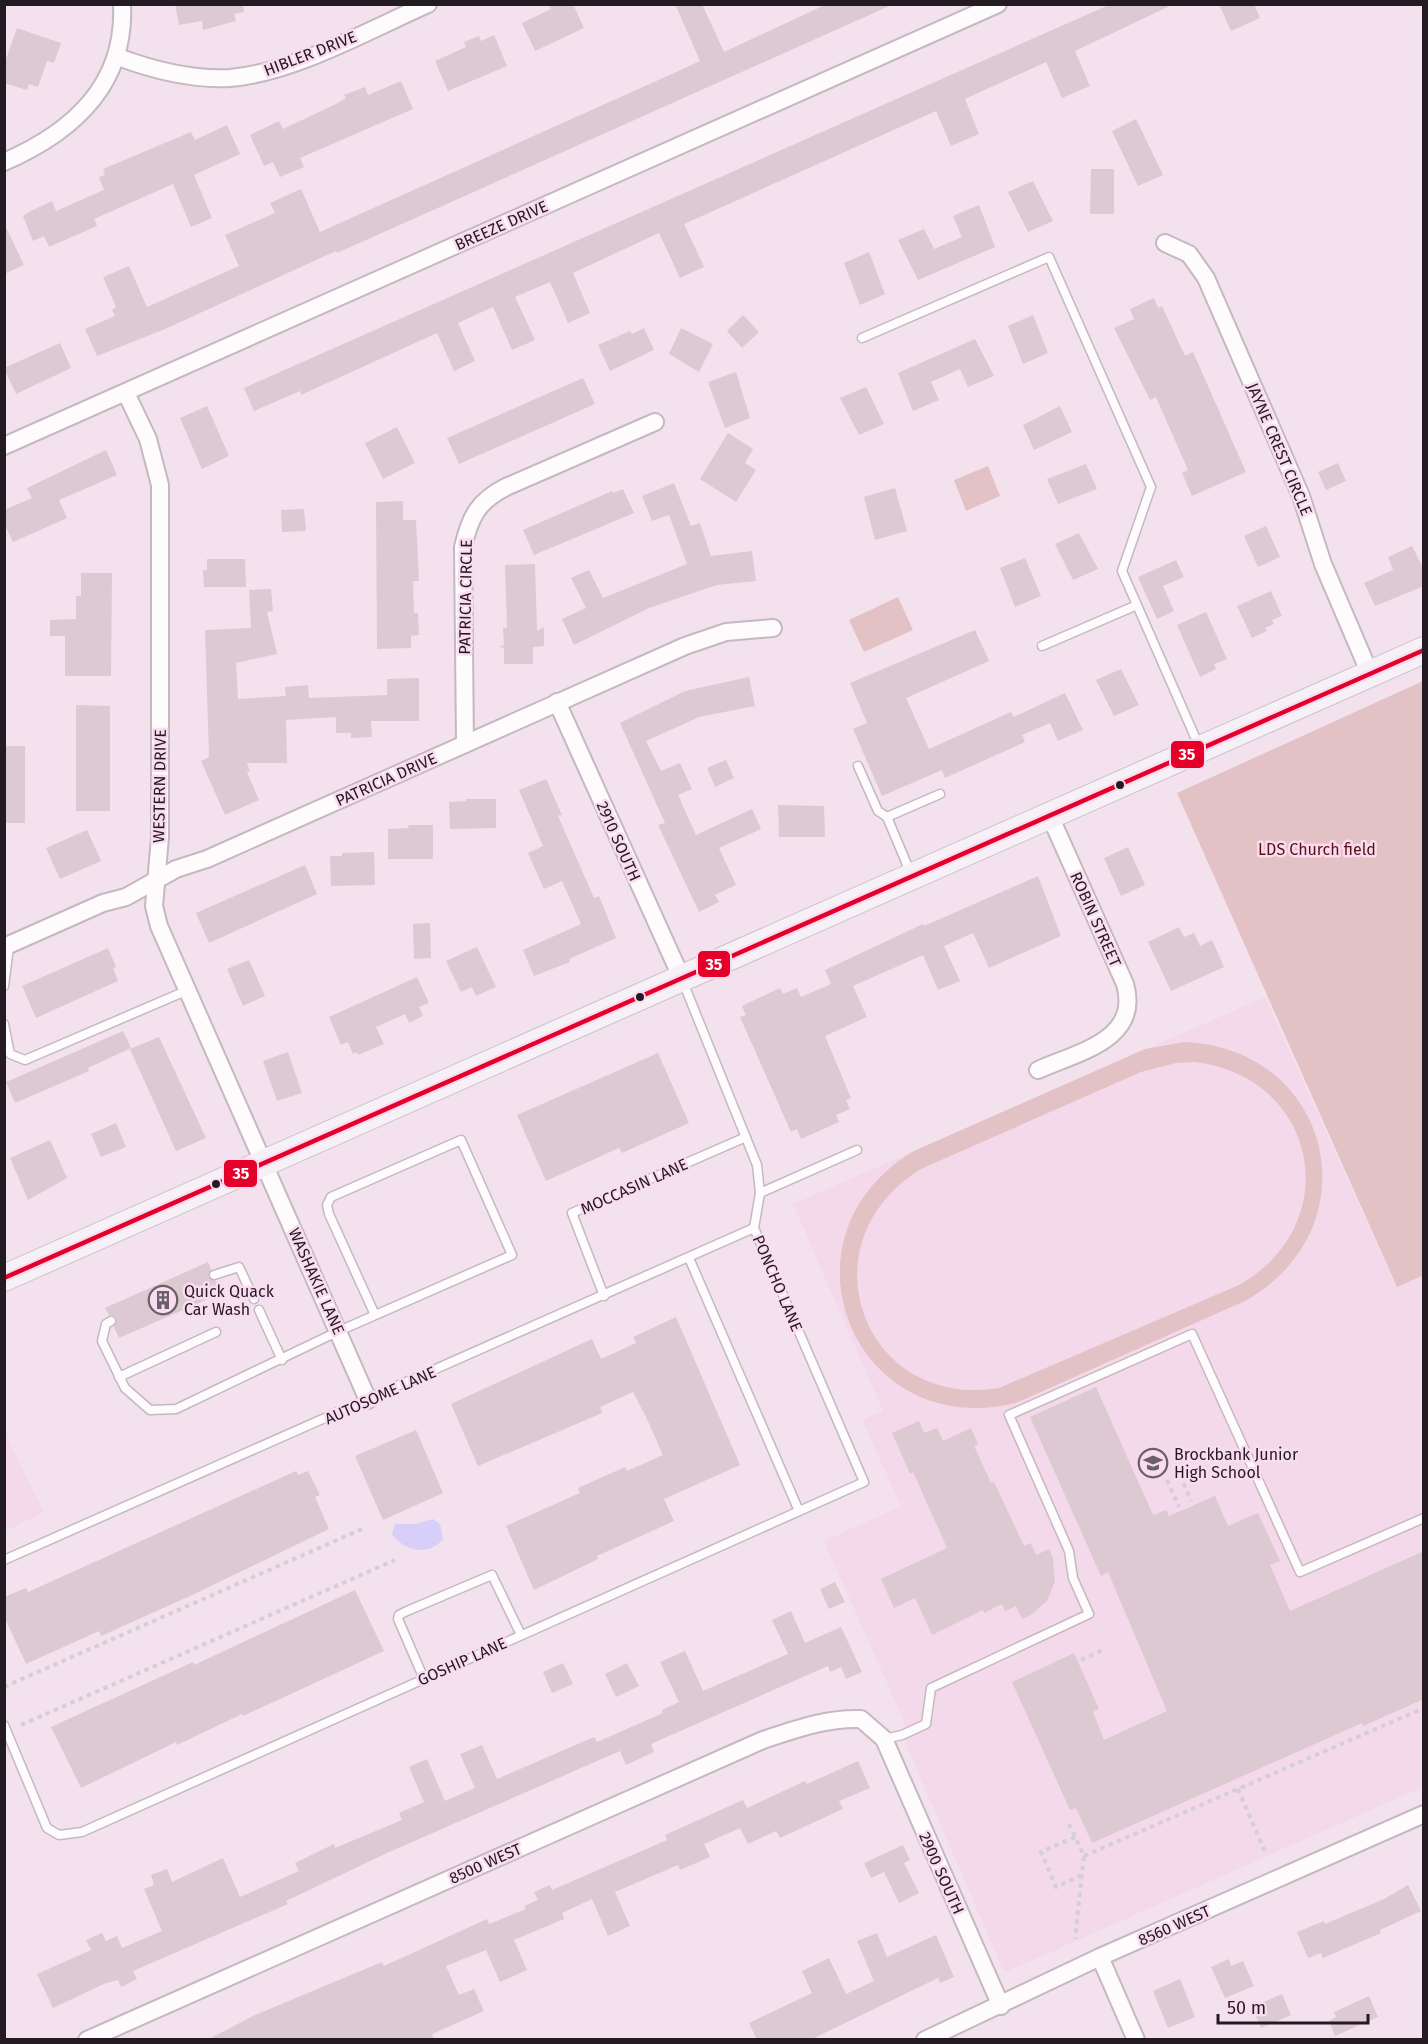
<svg xmlns="http://www.w3.org/2000/svg" width="1428" height="2044" viewBox="0 0 1428 2044" font-family="'Fira Sans',sans-serif">
	<rect width="100%" height="100%" fill="#f3e2ed"/>
	<g fill="#f4d9eb">
		<path d="M1265 997 1396 1286 1423 1275V1787L1008 1971 1003 1970 908 1749 904 1721 824 1541 901 1506 862 1420 883 1411 793 1204Z"/>
		<path d="M4 1431 44 1512 5 1531H4Z"/>
	</g>
	<g fill="#e3c2c5" fill-rule="evenodd">
		<path d="M988 466 1000 496 966 511 954 480Z"/>
		<path d="M898 597 913 630 864 652 849 620Z"/>
		<path d="M1423 681 1424 1275 1397 1287 1177 793Z"/>
		<path d="M1185 1042C1332 1049 1374 1226 1247 1300L1016 1403C853 1443 770 1236 914 1151L1145 1049ZM1194 1062C1318 1076 1347 1224 1239 1285L999 1388C862 1410 802 1242 921 1169L1141 1072 1176 1063Z"/>
	</g>
	<path fill="#d8cff9" d="M433 1519 440 1524 443 1539C429 1557 403 1551 392 1534L395 1524H415Z"/>
	<g fill="#dcc9d1">
		<path d="M175 4H243L244 12 234 14 236 21 203 30 202 21 179 25Z"/>
		<path d="M549 4H573L584 28 535 51 522 23 551 9Z"/>
		<path d="M675 4H702L724 52 827 4H894L337 253 336 251 165 329 97 356 85 329 115 316 112 310 116 307 103 277 129 266 147 307 239 266 225 235 275 213 270 203 301 189 320 232 674 73 700 61Z"/>
		<path d="M1111 4H1174L1075 51 1090 86 1062 98 1046 62 965 99 979 134 951 146 936 111 684 224 704 267 680 278 659 233 573 273 590 313 568 323 550 282 515 297 535 340 512 350 493 307 458 323 475 361 454 371 437 333 301 395 300 391 254 411 244 388Z"/>
		<path d="M1219 4H1254L1260 18 1231 31Z"/>
		<path d="M17 28 61 43 54 63 47 61 38 87 29 84 27 90 4 83V65Z"/>
		<path d="M494 35 507 66 448 91 435 61 466 47 464 42 479 36 481 41Z"/>
		<path d="M401 81 413 109 300 158 304 167 280 177 273 162 264 166 250 135 279 121 283 129 336 104 346 98 344 95 365 87 368 95Z"/>
		<path d="M1136 119 1163 175 1138 186 1112 131Z"/>
		<path d="M227 125 240 154 194 175 212 218 191 227 173 184 94 219 97 226 49 247 44 236 33 241 23 216 31 211 52 201 56 211 104 190 99 177 105 175 103 169 191 132 195 140Z"/>
		<path d="M1091 169H1114V214H1090Z"/>
		<path d="M1033 181 1053 221 1028 232 1008 192Z"/>
		<path d="M979 205 995 247 918 280 898 240 924 229 934 249 962 237 953 216Z"/>
		<path d="M4 223 24 265 4 274Z"/>
		<path d="M869 252 885 294 860 305 844 263Z"/>
		<path d="M1154 298 1158 308 1162 306 1185 356 1193 352 1246 472 1192 496 1182 473 1188 470 1156 397 1150 400 1114 328 1134 319 1130 309Z"/>
		<path d="M743 315 759 332 742 348 727 331Z"/>
		<path d="M1033 315 1048 353 1023 364 1008 326Z"/>
		<path d="M644 328 654 350 610 371 598 345 630 331 632 334Z"/>
		<path d="M681 328 713 344 699 372 669 354Z"/>
		<path d="M975 339 994 376 968 387 960 369 931 382 939 400 913 411 898 373Z"/>
		<path d="M60 343 71 368 16 394 4 368Z"/>
		<path d="M736 372 750 418 725 428 708 382Z"/>
		<path d="M583 378 595 404 459 464 447 438Z"/>
		<path d="M866 387 884 424 859 435 840 398Z"/>
		<path d="M207 406 229 456 202 469 180 418Z"/>
		<path d="M1060 406 1072 432 1034 450 1023 425Z"/>
		<path d="M397 427 415 463 383 479 365 443Z"/>
		<path d="M728 433 753 449 745 463 756 470 736 502 700 479Z"/>
		<path d="M106 450 117 475 59 500 67 518 13 542 4 523V510L32 498 27 488Z"/>
		<path d="M1338 463 1346 481 1326 490 1318 472Z"/>
		<path d="M1086 464 1097 489 1058 504 1047 479Z"/>
		<path d="M674 483 691 526 700 523 711 556 752 551 756 581 717 585 649 608 574 645 562 619 586 608 571 578 589 570 603 598 687 564 669 515 652 521 642 496Z"/>
		<path d="M895 488 907 531 875 540 864 497Z"/>
		<path d="M623 489 634 513 534 555 523 530 612 491 613 493Z"/>
		<path d="M403 501V520H416L419 581H413L414 613H418L419 635 411 636V648L377 649 376 502Z"/>
		<path d="M304 509 306 531 282 532 281 510Z"/>
		<path d="M1266 526 1280 557 1258 567 1244 536Z"/>
		<path d="M1079 533 1098 569 1073 580 1055 544Z"/>
		<path d="M1412 546 1424 570V586L1375 606 1364 583 1393 570 1388 557Z"/>
		<path d="M1025 558 1041 596 1015 607 1000 568Z"/>
		<path d="M207 559H245L246 587H204L203 570H207Z"/>
		<path d="M1176 560 1184 577 1163 586 1174 611 1157 619 1138 577Z"/>
		<path d="M535 564 537 631 544 627V646L533 647V664H504V648L499 647 504 645 503 628H507L505 565Z"/>
		<path d="M81 573H112L111 676H65V636H50V620L76 619V596H81Z"/>
		<path d="M271 589 273 611 267 612 277 654 236 663 238 699 286 696 285 687 308 685 309 698 387 695V679L419 678V721H371L372 737 351 738V733H336V717L286 720 287 763H247L250 771 247 772 259 800 225 815 201 761 209 757 205 630 251 628 249 590Z"/>
		<path d="M1271 591 1282 616 1272 620 1274 624 1265 628 1267 631 1252 638 1237 606Z"/>
		<path d="M1206 612 1227 659 1214 664 1216 669 1200 677 1177 625Z"/>
		<path d="M975 630 989 661 906 698 929 749 1011 712 1014 717 1065 693 1083 730 1058 741 1050 723 1022 735 1025 742 945 778 942 770 882 796 853 729 867 723 850 683Z"/>
		<path d="M1121 669 1139 705 1114 716 1096 680Z"/>
		<path d="M749 677 755 706 699 717 646 741 661 771 680 763 692 789 678 795 696 835 752 809 761 829 719 848 736 885 715 895 719 902 699 912 658 825 665 823 620 723 685 691Z"/>
		<path d="M76 705 110 706V811H76Z"/>
		<rect x="4" y="746" width="21" height="77"/>
		<path d="M726 760 734 778 715 787 707 768Z"/>
		<path d="M546 779 562 815 558 816 594 898 599 896 616 938 569 959 570 962 534 976 523 950 581 924 562 881 544 889 528 853 543 846 519 790Z"/>
		<path d="M466 799H496V828L450 829 449 802 466 801Z"/>
		<path d="M778 805 824 806 825 837H779Z"/>
		<path d="M408 825H433V859H388V829L409 828Z"/>
		<path d="M87 830 101 861 60 879 46 848Z"/>
		<path d="M1128 847 1145 885 1121 896 1104 858Z"/>
		<path d="M374 852 375 885 331 886 330 856H342V853Z"/>
		<path d="M305 865 317 894 209 943 196 913Z"/>
		<path d="M1038 876 1061 936 989 968 973 933 944 946 960 981 938 990 923 955 853 986 867 1017 825 1036 851 1098 846 1100 850 1109 836 1115 839 1122 801 1139 797 1129 791 1132 740 1017 746 1015 742 1006 780 988 783 994 797 988 801 997 831 984 825 970 923 924 924 926Z"/>
		<path d="M430 923 431 958 414 959 413 924Z"/>
		<path d="M1179 927 1184 937 1194 933 1200 946 1212 940 1224 967 1171 991 1148 942Z"/>
		<path d="M477 947 496 987 476 996 472 987 461 992 446 961Z"/>
		<path d="M108 948 116 967 113 968 118 981 36 1018 22 986Z"/>
		<path d="M249 960 265 996 243 1006 227 969Z"/>
		<path d="M417 977 429 1003 419 1007 423 1016 409 1023 405 1014 376 1027 384 1044 358 1055 357 1052 353 1054 348 1042 341 1045 329 1017Z"/>
		<path d="M123 1031 131 1048 88 1068 89 1071 15 1103 6 1082Z"/>
		<path d="M159 1037 206 1138 176 1151 130 1049Z"/>
		<path d="M288 1052 302 1093 277 1101 263 1061Z"/>
		<path d="M658 1053 689 1123 622 1153 619 1148 546 1181 517 1115Z"/>
		<path d="M116 1123 126 1147 101 1157 91 1134Z"/>
		<path d="M50 1140 67 1178 28 1200 10 1158Z"/>
		<path d="M208 1262 211 1269 208 1277 216 1281 222 1293 119 1338 114 1327 117 1318 109 1315 105 1308Z"/>
		<path d="M676 1317 740 1465 664 1499 674 1521 597 1556 598 1559 534 1590 506 1526 580 1493 578 1488 625 1467 627 1471 663 1455 646 1417 633 1392 600 1407 602 1413 478 1466 451 1404 592 1339 601 1359 636 1343 633 1337Z"/>
		<path d="M1096 1387 1153 1515 1166 1510 1169 1516 1215 1496 1228 1526 1258 1513 1280 1561 1270 1565 1290 1611 1424 1551V1699L1363 1726 1362 1723 1092 1843 1076 1808 1070 1810 1012 1682 1074 1653 1099 1709 1093 1712 1104 1740 1167 1711 1108 1572 1101 1576 1030 1417Z"/>
		<path d="M919 1421 924 1433 937 1428 943 1441 971 1428 978 1444 974 1446 991 1483 994 1482 1024 1546 1031 1543 1036 1555 1049 1549 1053 1559 1055 1581 1047 1601 1031 1615 1022 1619 1016 1606 1005 1611 1002 1604 984 1613 983 1610 932 1635 915 1598 894 1608 881 1579 947 1548 913 1472 910 1474 892 1433Z"/>
		<path d="M416 1430 443 1493 383 1520 355 1456Z"/>
		<path d="M296 1471 298 1475 308 1471 320 1495 315 1497 329 1529 190 1596 101 1636 99 1631 26 1664 4 1616V1597L26 1588 28 1592Z"/>
		<path d="M835 1582 845 1602 829 1609 820 1589Z"/>
		<path d="M355 1590 384 1651 243 1716 242 1714 177 1745 176 1742 81 1788 51 1727 193 1662 194 1665Z"/>
		<path d="M791 1611 805 1643 841 1627 862 1672 846 1679 841 1667 830 1672 828 1666 651 1744 654 1752 626 1765 620 1751 387 1853 286 1901 288 1904 133 1971 137 1979 121 1987 118 1980 106 1983 53 2008 37 1974 91 1950 86 1940 102 1933 106 1941 117 1936 122 1948 162 1931 144 1889 154 1885 151 1875 167 1869 172 1882 223 1858 240 1897 299 1871 295 1863 334 1844 335 1848 402 1820 399 1813 424 1802 409 1767 427 1759 445 1801 475 1788 460 1754 482 1745 497 1779 594 1737 597 1742 663 1713 662 1710 679 1702 660 1662 685 1651 703 1691 788 1654 772 1620Z"/>
		<path d="M563 1663 573 1684 552 1693 543 1672Z"/>
		<path d="M627 1663 639 1686 616 1697 605 1674Z"/>
		<path d="M858 1761 870 1788 839 1801 843 1809 780 1838 776 1831 748 1844 740 1828 704 1844 710 1857 680 1870 678 1865 615 1892 630 1926 608 1936 592 1899 562 1913 564 1919 514 1940 527 1970 500 1982 486 1950 446 1966 459 1995 474 1989 484 2011 432 2034 434 2040H207L253 2016 382 1962 384 1966 487 1919 489 1924 526 1909 524 1906 538 1900 534 1892 550 1885 552 1890 667 1840 665 1835 743 1800 747 1808 805 1781 807 1784Z"/>
		<path d="M903 1845 910 1860 904 1863 919 1893 899 1903 884 1872 871 1878 864 1863Z"/>
		<path d="M1408 1885 1421 1911 1380 1930 1381 1933 1323 1958 1321 1953 1308 1958 1297 1932 1324 1921 1325 1924 1384 1899Z"/>
		<path d="M877 1933 887 1957 936 1935 954 1977 940 1983 938 1978 810 2040H757L749 2023 812 1993 802 1971 829 1958 846 1994 874 1981 857 1941Z"/>
		<path d="M1229 1959 1231 1966 1243 1961 1254 1986 1225 1998 1211 1967Z"/>
		<path d="M1180 1979 1195 2017 1168 2028 1153 1991Z"/>
		<path d="M1282 1994 1291 2015 1261 2028 1252 2007Z"/>
		<path d="M1369 1996 1378 2017 1335 2036 1329 2021 1336 2017 1334 2012Z"/>
	</g>
	<g fill="none" stroke-linecap="round" stroke-linejoin="round">
		<g stroke="#c5b8c0" stroke-width="11">
			<g id="lane">
				<path d="M862 338 1049 257 1151 487 1122 571 1199 746"/>
				<path d="M1042 646 1137 605"/>
				<path d="M858 766 878 811 887 817"/>
				<path d="M911 874 887 817 940 794"/>
				<path d="M4 986 9 947"/>
				<path d="M4 1024 10 1054 25 1060 188 990"/>
				<path d="M760 1193 857 1150"/>
				<path d="M689 1258 799 1511"/>
				<path d="M214 1275 239 1267 254 1299"/>
				<path d="M604 1296 572 1213 746 1137"/>
				<path d="M259 1310 282 1360"/>
				<path d="M111 1321 106 1324 102 1341 125 1388 150 1410 176 1409 339 1331 512 1255 461 1140 331 1197 327 1205 329 1214 375 1315"/>
				<path d="M119 1377 216 1332"/>
				<path d="M4 1560 754 1228"/>
				<path d="M424 1679 398 1619 399 1615 407 1611 492 1575 521 1635"/>
				<path d="M4 1725 47 1828 59 1835 82 1832 864 1482 754 1228 760 1193 757 1165 683 982"/>
				<path d="M884 1739 902 1735 926 1724 931 1688 1089 1614 1073 1578 1069 1551 1009 1415 1192 1334 1300 1572 1424 1518"/>
			</g>
		</g>
		<g stroke="#c5b8c0" stroke-width="20">
			<g id="street">
				<path d="M118 57C153 70 192 80 230 78 293 73 369 30 428 4"/>
				<path d="M4 162C73 132 126 85 122 4"/>
				<path d="M1165 243 1189 254 1206 278 1301 496 1323 564 1370 674"/>
				<path d="M126 393 148 439 160 485V837L154 906 159 926 368 1400"/>
				<path d="M4 446 998 4"/>
				<path d="M557 702 682 979"/>
				<path d="M465 744 463 547C470 517 478 501 506 487L655 422"/>
				<path d="M4 947 103 903 126 897 176 869 207 859 685 646 726 632 773 628"/>
				<path d="M1038 1070C1078 1052 1141 1040 1125 984L1050 816"/>
				<path d="M1100 1957 1136 2040"/>
				<path d="M87 2040 763 1740C796 1729 826 1718 861 1719L884 1739 1001 2006"/>
				<path d="M925 2040 1100 1957 1424 1814"/>
			</g>
		</g>
		<g stroke="#cbc2c8" stroke-width="28">
			<path id="primary" d="M4 1278 1424 650"/>
		</g>
		<g stroke="#d4cfd2" stroke-width="4" stroke-dasharray="4.5 4.5" stroke-linecap="butt">
			<path d="M1180 1475 1191 1501"/>
			<path d="M1167 1480 1179 1507"/>
			<path d="M1081 1660 1105 1649"/>
			<path d="M4 1687 362 1529"/>
			<path d="M21 1725 395 1560"/>
			<path d="M1238 1789 1266 1854"/>
			<path d="M1069 1824 1084 1856 1075 1939"/>
			<path d="M1075 1837 1041 1852 1056 1887 1082 1875"/>
			<path d="M1084 1856 1424 1708"/>
		</g>
		<use href="#lane" stroke="#fdfbfc" stroke-width="8"/>
		<use href="#street" stroke="#fdfbfc" stroke-width="16"/>
		<use href="#primary" stroke="#f6f0f7" stroke-width="26"/>
		<g stroke="#f9dcf0" stroke-width="9">
			<path id="bus-1" d="M4 1278 1424 650"/>
		</g>
		<use href="#bus-1" stroke="#e4002b" stroke-width="4.5"/>
	</g>
	<defs>
		<g id="building-ring" transform="scale(1.5)"><circle r="9.5" fill="#f9dcf0" stroke="#6c6068" stroke-width="1.5"/><path d="M-4-6H4V6H1V3H-1V6H-4ZM-2.5-4.3h1.7v1.8h-1.7ZM.8-4.3h1.7v1.8H.8ZM-2.5-1h1.7V.8h-1.7ZM.8-1h1.7V.8H.8Z" fill="#6c6068"/></g>
		<g id="school-ring" transform="scale(1.5)"><circle r="9.5" fill="#f9dcf0" stroke="#6c6068" stroke-width="1.5"/><path d="M0-5L7-2L0 1L-7-2ZM-4 1L0 2.5L4 1V4Q0 6-4 4Z" fill="#6c6068"/></g>
	</defs>
	<g fill-rule="evenodd">
		<use href="#building-ring" x="163" y="1300"/>
		<use href="#school-ring" x="1153" y="1463"/>
	</g>
	<g fill="#241a21" stroke="#f9dcf0" stroke-width="2">
		<circle cx="1120" cy="785" r="5"/>
		<circle cx="640" cy="997" r="5"/>
		<circle cx="216" cy="1184" r="5"/>
	</g>
	<g text-anchor="middle" stroke-width="5" stroke-linejoin="round" paint-order="stroke">
		<g font-size="16" fill="#241a21" stroke="#f9dcf0">
			<text transform="translate(310 53) rotate(-21)" y="6">HIBLER DRIVE</text>
			<text transform="translate(501 225) rotate(-24)" y="6">BREEZE DRIVE</text>
			<text transform="translate(1280 449) rotate(67)" y="6">JAYNE CREST CIRCLE</text>
			<text transform="translate(465 597) rotate(-89)" y="6">PATRICIA CIRCLE</text>
			<text transform="translate(386 779) rotate(-24)" y="6">PATRICIA DRIVE</text>
			<text transform="translate(159 786) rotate(-89)" y="6">WESTERN DRIVE</text>
			<text transform="translate(619 841) rotate(66)" y="6">2910 SOUTH</text>
			<text transform="translate(1096 919) rotate(66)" y="6">ROBIN STREET</text>
			<text transform="translate(634 1186) rotate(-24)" y="6">MOCCASIN LANE</text>
			<text transform="translate(317 1281) rotate(66)" y="6">WASHAKIE LANE</text>
			<text transform="translate(778 1283) rotate(67)" y="6">PONCHO LANE</text>
			<text transform="translate(380 1395) rotate(-24)" y="6">AUTOSOME LANE</text>
			<text transform="translate(462 1661) rotate(-24)" y="6">GOSHIP LANE</text>
			<text transform="translate(485 1863) rotate(-24)" y="6">8500 WEST</text>
			<text transform="translate(942 1873) rotate(66)" y="6">2900 SOUTH</text>
			<text transform="translate(1174 1925) rotate(-24)" y="6">8560 WEST</text>
		</g>
		<g font-size="16" fill="#5a0f13" stroke="#f9dcf0">
			<text x="1317" y="855">LDS Church field</text>
		</g>
		<g font-size="16" fill="#241a21" stroke="#f9dcf0" text-anchor="start">
			<text x="184" y="1297">Quick Quack<tspan x="184" dy="18">Car Wash</tspan></text>
			<text x="1174" y="1460">Brockbank Junior<tspan x="1174" dy="18">High School</tspan></text>
		</g>
	</g>
	<g stroke="#f9dcf0" stroke-width="2">
		<rect x="1170" y="740" width="35" height="29" rx="6" fill="#e4002b"/>
		<rect x="697" y="950" width="34" height="28" rx="6" fill="#e4002b"/>
		<rect x="223" y="1159" width="35" height="29" rx="6" fill="#e4002b"/>
	</g>
	<g font-size="16" text-anchor="middle" font-weight="bold" fill="#fff">
		<text x="1187" y="760">35</text>
		<text x="714" y="970">35</text>
		<text x="241" y="1179">35</text>
	</g>
	<rect width="1428" height="2044" fill="none" stroke="#241a21" stroke-width="12"/>
	<path d="M1218 2014v9h150v-9" fill="none" stroke="#241a21" stroke-width="3"/>
	<text x="1227" y="2014" font-size="18" fill="#241a21" stroke="#f9dcf0" stroke-width="4.5" paint-order="stroke">50 m</text>
</svg>
